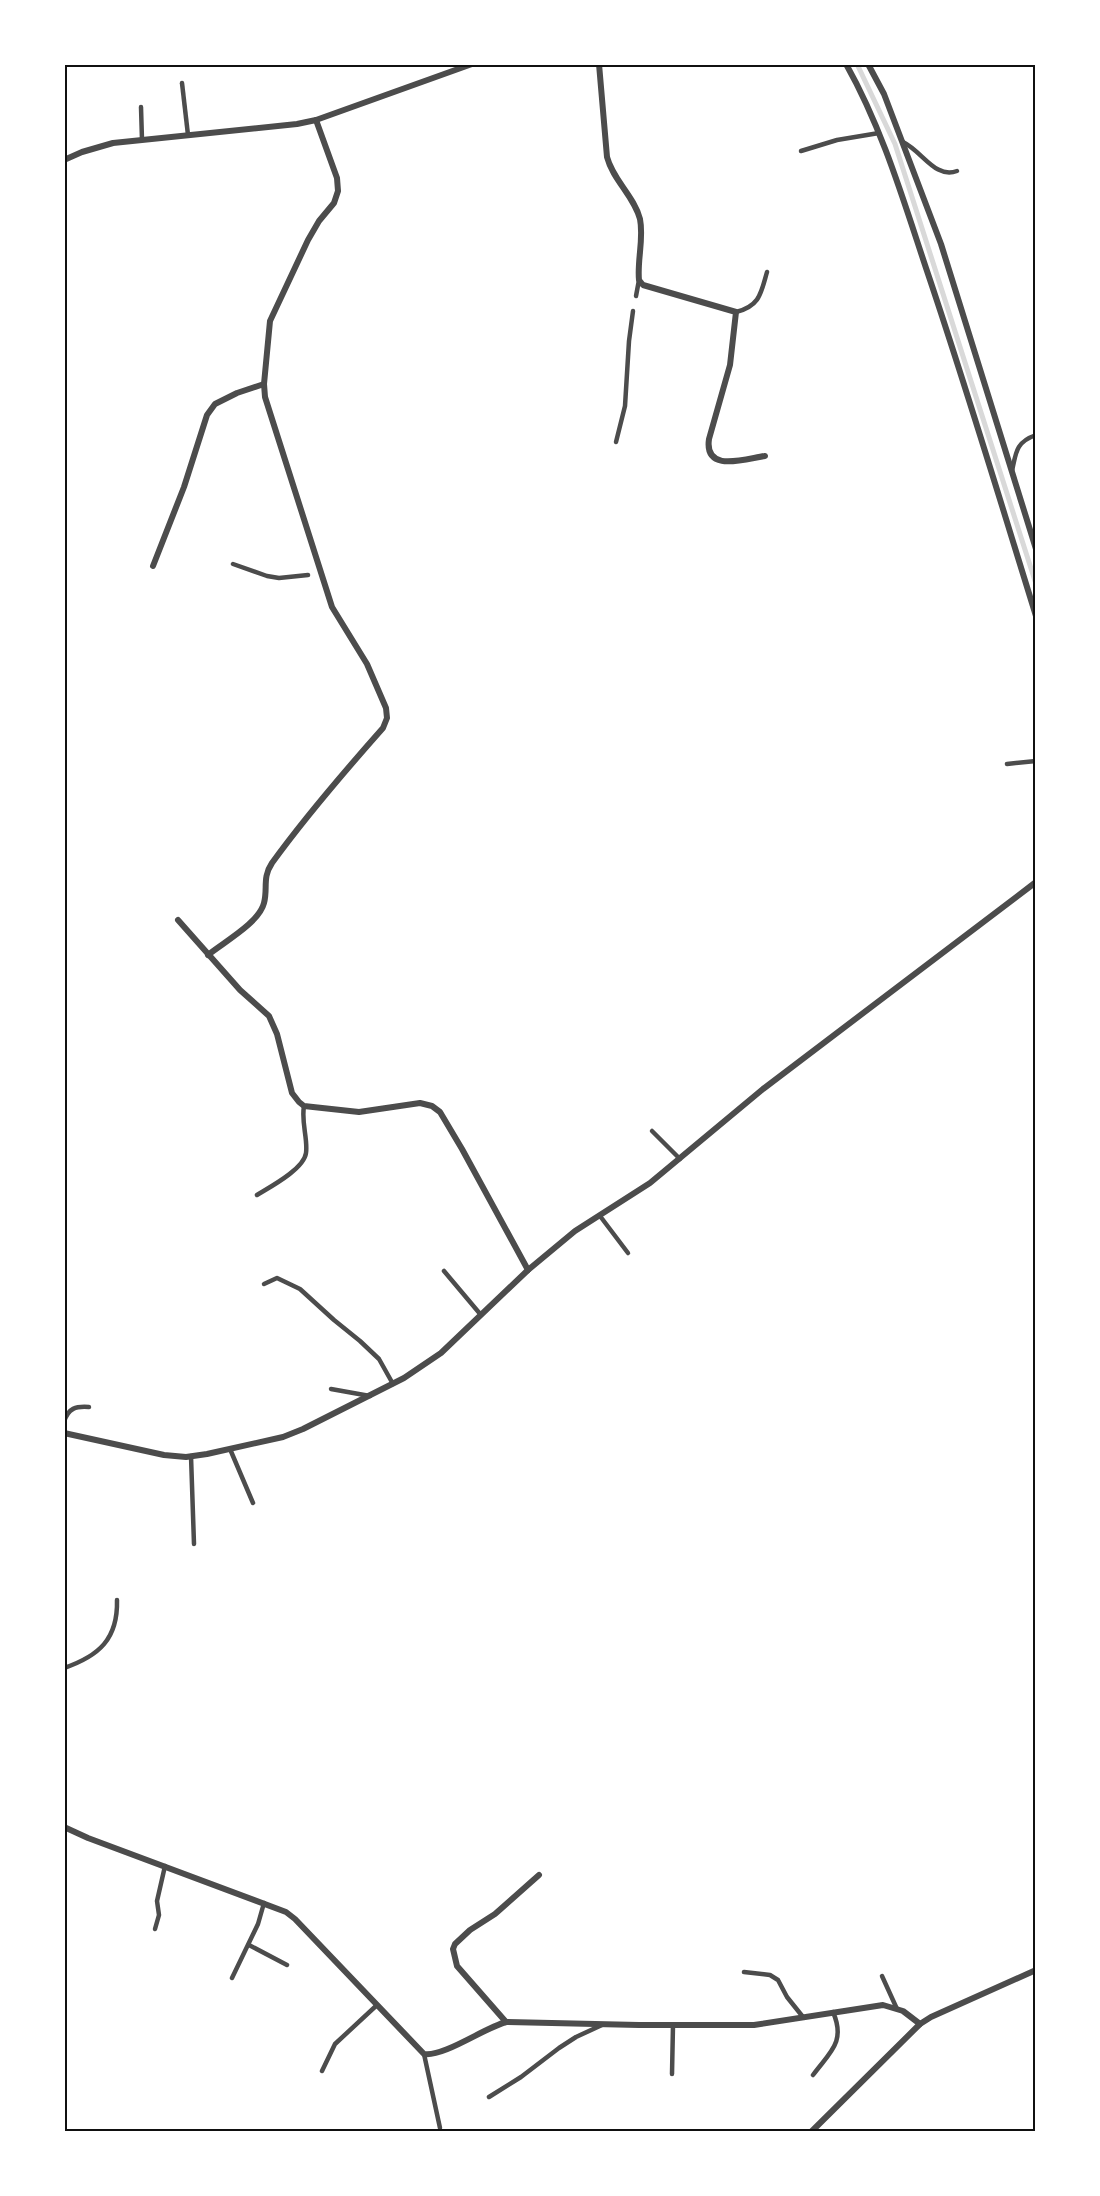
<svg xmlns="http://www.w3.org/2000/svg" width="1100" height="2196" viewBox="0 0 1100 2196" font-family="'Golos Text',sans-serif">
	<rect width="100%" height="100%" fill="#fff"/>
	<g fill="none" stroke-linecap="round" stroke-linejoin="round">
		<path stroke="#d9d9d9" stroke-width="5" d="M857 64 895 144 1036 584"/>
		<g stroke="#4c4c4c" stroke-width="4.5">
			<path d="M182 83 188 135"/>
			<path d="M141 107 142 140"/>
			<path d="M903 142C923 152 935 179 957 171"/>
			<path d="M801 151 837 140 879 133"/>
			<path d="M636 296 639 280"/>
			<path d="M736 312C760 306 761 293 767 272"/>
			<path d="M616 442 625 406 629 341 633 311"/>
			<path d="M1012 471C1016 452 1016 442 1036 435"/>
			<path d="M233 564 267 576 279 578 308 575"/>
			<path d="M1007 764 1036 761"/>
			<path d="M652 1131 680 1159"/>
			<path d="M257 1195C270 1187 304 1169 306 1153 308 1138 301 1123 304 1106"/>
			<path d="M600 1216 628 1253"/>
			<path d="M444 1271 481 1315"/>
			<path d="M264 1284 277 1278 300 1289 334 1320 360 1341 379 1359 393 1384"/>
			<path d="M331 1389 370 1396"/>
			<path d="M64 1422C68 1408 76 1406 89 1407"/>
			<path d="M230 1449 253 1503"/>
			<path d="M191 1456 194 1544"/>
			<path d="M64 1668C99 1656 118 1639 117 1600"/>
			<path d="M155 1929 159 1915 157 1901 165 1866"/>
			<path d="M249 1945 287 1965"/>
			<path d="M744 1972 770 1975 778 1980 787 1997 803 2017"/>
			<path d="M882 1976 897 2009"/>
			<path d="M232 1978 258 1924 264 1903"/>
			<path d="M424 2054 440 2128"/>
			<path d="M322 2071 335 2044 377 2005"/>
			<path d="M672 2074 673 2025"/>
			<path d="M813 2075C830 2052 846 2042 833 2012"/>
			<path d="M489 2097 521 2077 559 2048 576 2037 602 2025"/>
		</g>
		<g stroke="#4c4c4c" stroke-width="6">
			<path d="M599 64 607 157C613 180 634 196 640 219 644 239 637 260 639 280L643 285 736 312 730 365 709 439C704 473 744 459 765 456"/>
			<path d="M846 64C882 128 903 199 926 268 965 383 1000 500 1036 616"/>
			<path d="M868 64 884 94 941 244 1036 549"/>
			<path d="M64 160 82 152 113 143 297 124 316 120 472 64"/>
			<path d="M153 566 184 487 207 415 215 404 237 393 264 384"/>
			<path d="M178 920 240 990 269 1016 277 1034 292 1093 299 1102 304 1106 313 1107 359 1112 420 1103 432 1106 440 1112 462 1149 528 1270"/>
			<path d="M208 955C224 942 259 923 264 903 268 888 262 878 272 863 306 816 344 772 383 728L387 718 386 708 367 664 332 607 265 397 264 384 270 321 308 240 319 221 334 203 338 191 337 178 316 120"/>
			<path d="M64 1433 164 1455 186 1457 207 1454 283 1437 303 1429 404 1378 441 1353 528 1270 575 1231 650 1183 763 1089 1036 882"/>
			<path d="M64 1827 88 1838 286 1912 295 1919 424 2054C444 2057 484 2028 506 2022L639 2025H754L883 2005 903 2011 920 2024"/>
			<path d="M506 2022 457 1966 453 1949 455 1944 470 1930 495 1914 539 1875"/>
			<path d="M811 2132 920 2024 931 2017 1036 1970"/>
		</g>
	</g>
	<rect width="1100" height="2196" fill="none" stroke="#ffffff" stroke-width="132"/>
	<rect x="66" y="66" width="968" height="2064" fill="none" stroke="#111" stroke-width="2"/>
</svg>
